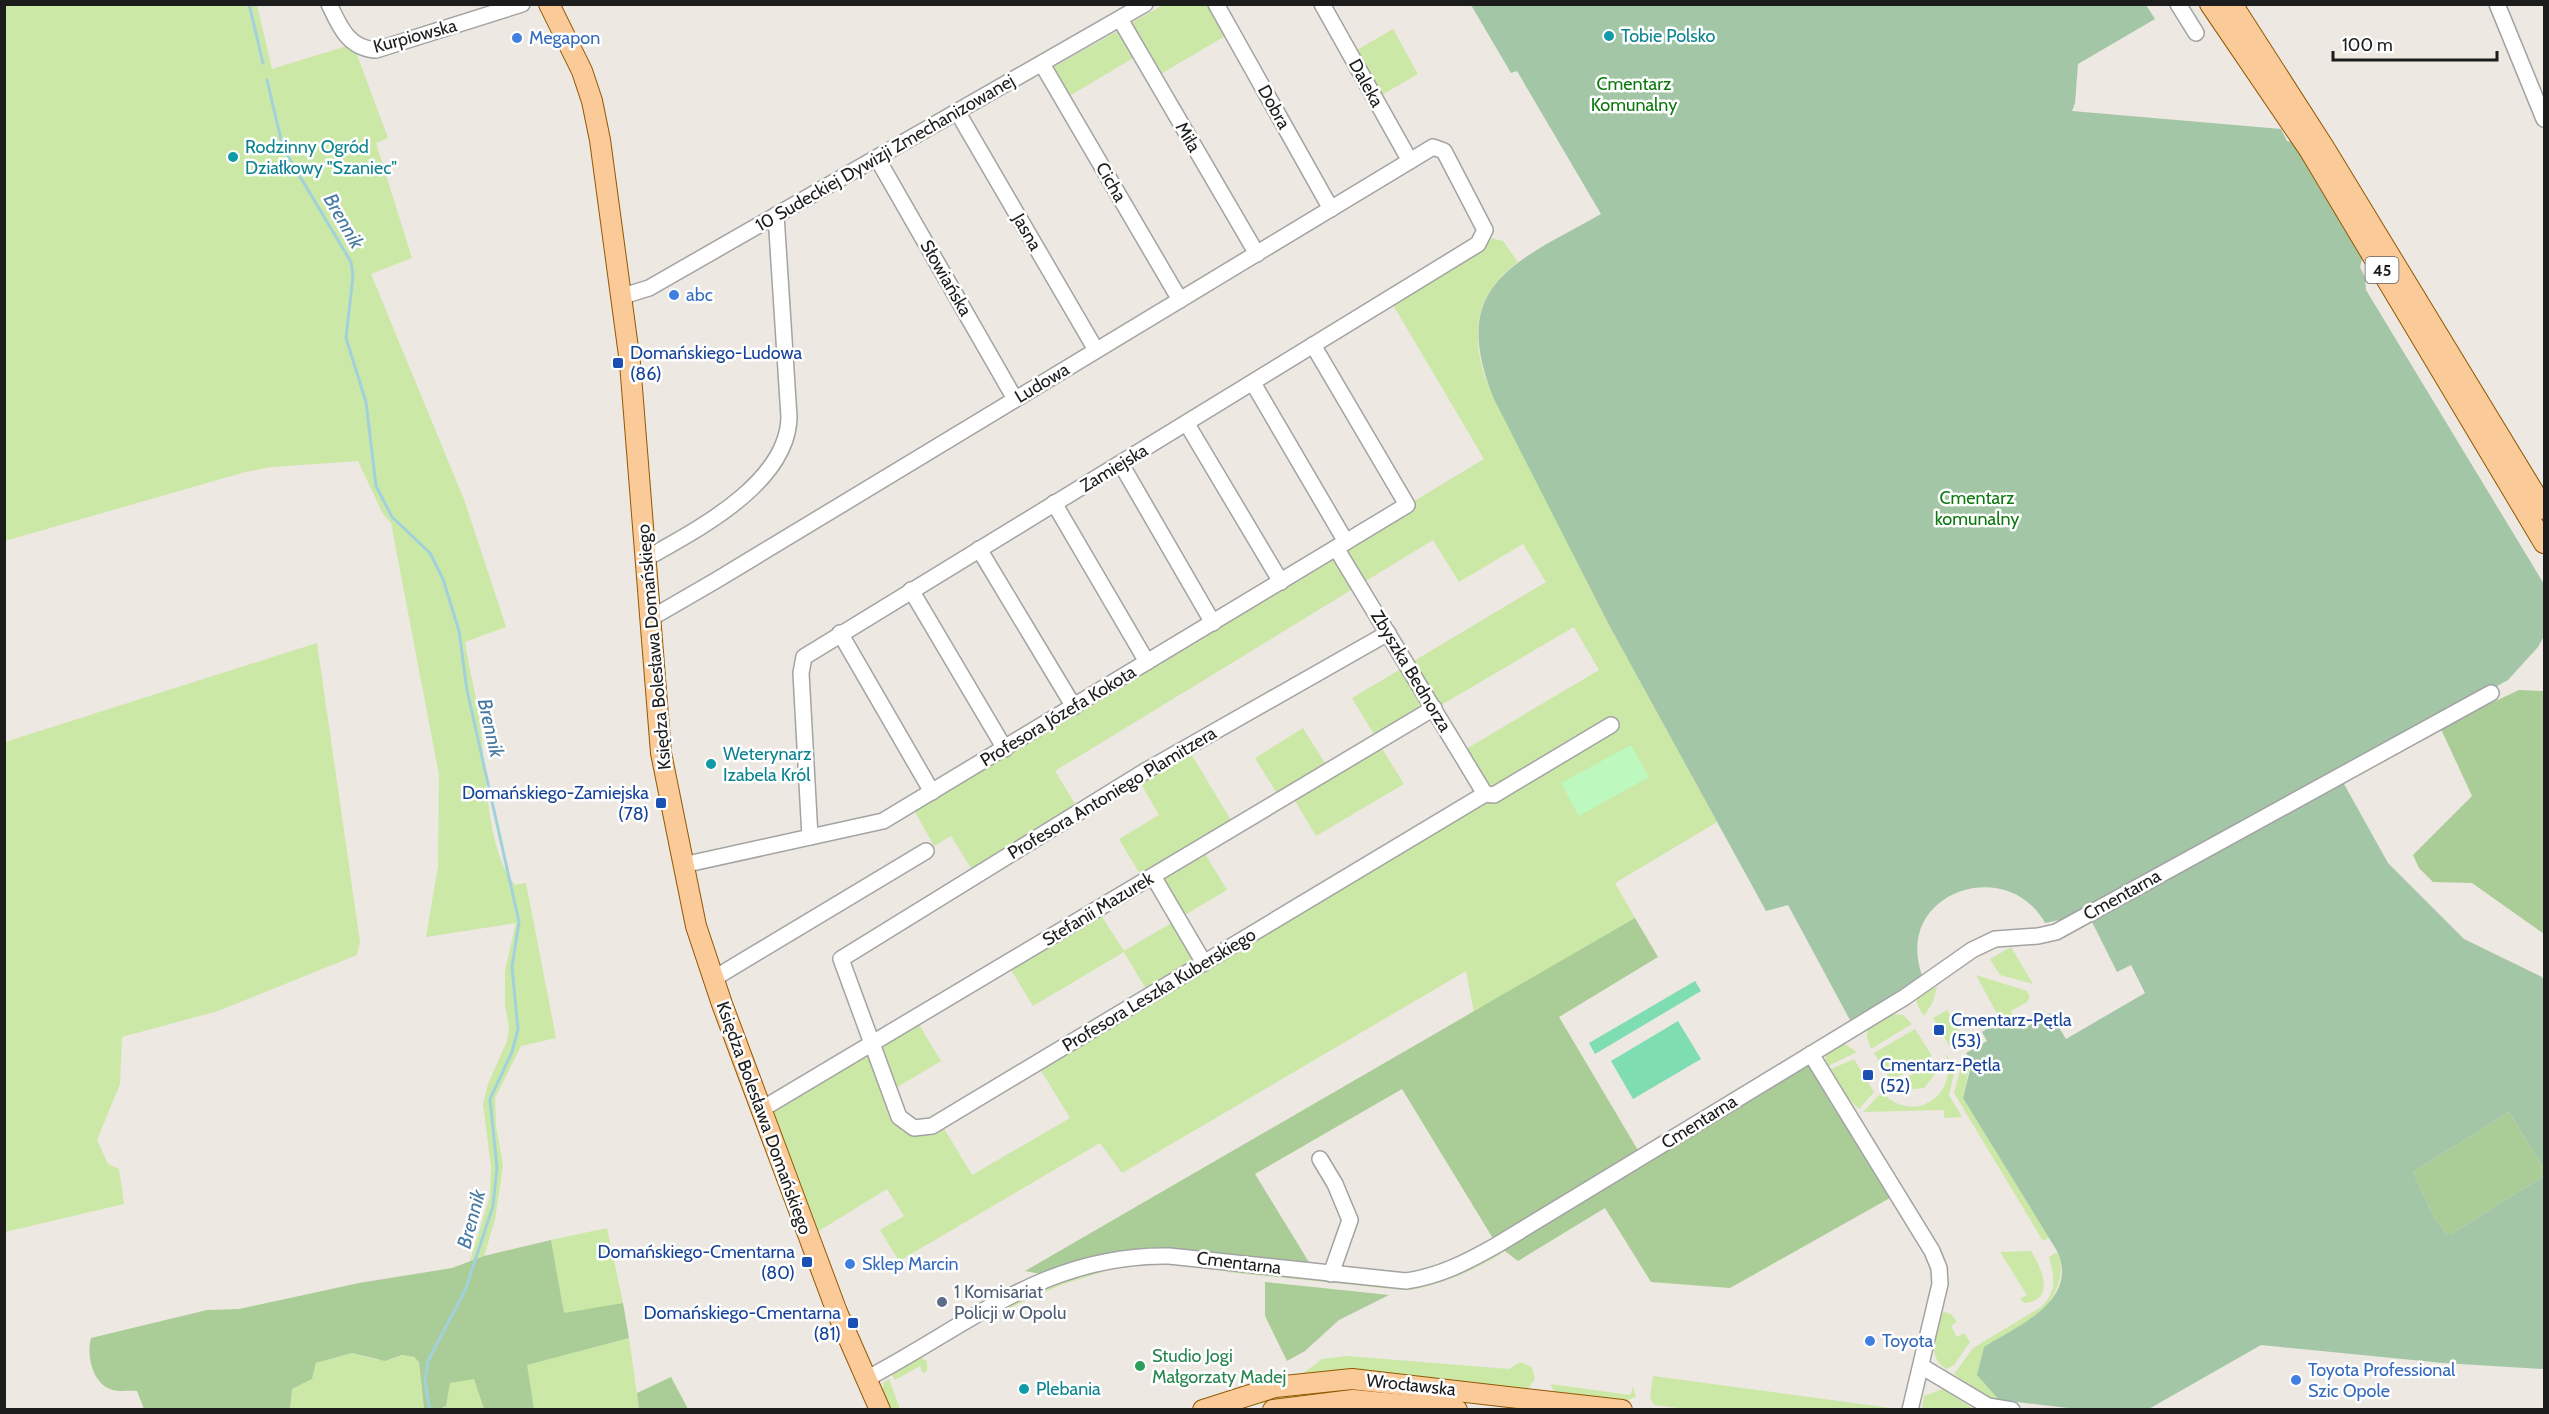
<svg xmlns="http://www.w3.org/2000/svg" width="2549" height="1414" viewBox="0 0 2549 1414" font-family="Cabin,sans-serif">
	<rect width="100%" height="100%" fill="#ede8e1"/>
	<g fill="#cbe8a7">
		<path d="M4 5H257L272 69 353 44 388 138 376 143 412 258 371 274 465 502 506 627 465 642C469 670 477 697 480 724 486 768 486 851 515 885L526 883 556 1038 521 1046 495 1098 496 1125 503 1166 495 1220 484 1256 470 1261 490 1196 491 1167 483 1104 488 1084 507 1041 509 1028 505 1005V970L516 923 426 937 438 866 439 775 391 523 383 514 358 461 272 467 245 472 5 541Z"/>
		<path d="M1163 5H1221L1232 32 1154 78 1140 54 1066 98 1052 68Z"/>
		<path d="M1393 29 1418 74 1375 99 1350 54Z"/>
		<path d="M1483 236 1503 241 1518 262C1476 292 1470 333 1486 380L1609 625 1717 822 1615 883 1635 918 1474 1013 1466 971 1122 1173 1100 1143 899 1261 880 1230 904 1216 887 1189 809 1237 762 1109 915 1018 941 1061 889 1092 904 1122H940L972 1175 1070 1118 1037 1064 1150 996 1124 952 1033 1006 1007 963 1097 909 1124 951 1178 919 1153 876 1144 881 1119 839 1159 815 1137 777 1187 747 1235 827 1201 847 1227 890 1178 919 1204 963 1485 794 1461 752 1599 670 1574 627 1378 742 1404 784 1316 836 1291 794 1281 800 1255 758 1303 728 1330 771 1378 741 1352 698 1546 582 1523 544 1459 582 1433 540 1055 771 1080 812 976 876 951 836 934 846 911 805 1484 459 1389 298Z"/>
		<path d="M317 643 360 942 357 955 218 1011 122 1037 120 1084 97 1140 108 1164 119 1169 124 1204 5 1232V742Z"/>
		<path d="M2011 947 2033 984 2000 975 1990 959Z"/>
		<path d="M1976 975 2027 991 2030 997 2027 1002 2011 1011 2016 1022 2001 1021Z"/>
		<path d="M1937 987 1933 1002 1924 1016C1918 1008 1914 999 1919 991Z"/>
		<path d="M1947 1010 1963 1037 1949 1045 1933 1018Z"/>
		<path d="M1888 1014 1903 1015 1912 1024 1871 1049 1867 1037 1868 1026Z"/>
		<path d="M1915 1029 1932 1056 1891 1081 1874 1053Z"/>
		<path d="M1843 1043 1857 1052 1826 1067 1825 1054Z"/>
		<path d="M1946 1054 1955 1069 1949 1095 1962 1117 1944 1118V1110L1863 1112 1882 1092C1913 1126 1959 1096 1946 1054Z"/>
		<path d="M1854 1059 1874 1092 1859 1109 1848 1098 1831 1069Z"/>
		<path d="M1971 1060 1963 1098 2049 1238 2043 1241 1954 1093 1961 1066Z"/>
		<path d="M1934 1061 1935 1074 1924 1088 1901 1090 1894 1085Z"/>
		<path d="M607 1228 623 1303 564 1314 551 1240Z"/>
		<path d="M2031 1251C2041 1267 2057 1300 2024 1303L2020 1299 2027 1295 2000 1252Z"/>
		<path d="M2057 1252C2078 1297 2006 1347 1977 1375L1999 1400 1982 1395 1954 1374 1973 1348 2041 1307C2057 1291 2055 1278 2049 1257Z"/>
		<path d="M1497 1253 1501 1254C1471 1271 1445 1284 1410 1290V1287L1460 1274Z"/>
		<path d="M1228 1269 1402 1287V1290L1226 1272Z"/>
		<path d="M1103 1270 1105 1271 1061 1285 1005 1310 1003 1308C1034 1290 1068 1277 1103 1270Z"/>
		<path d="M1945 1312 1951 1314 1957 1322 1951 1326 1957 1337 1964 1333 1970 1342 1954 1365 1946 1369C1925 1354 1937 1335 1942 1313Z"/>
		<path d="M629 1338 639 1409H534L526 1365Z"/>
		<path d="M352 1353C362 1356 372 1359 382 1360 397 1362 403 1347 419 1362L424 1409 290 1410 292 1389 312 1379 316 1363Z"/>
		<path d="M918 1356 927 1361V1371L923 1373 920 1366 895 1380 891 1373Z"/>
		<path d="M1347 1356 1509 1369 1520 1362 1532 1367 1535 1379 1527 1390 1389 1373 1352 1371 1301 1375 1322 1359Z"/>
		<path d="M1653 1376 1898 1409 1694 1410 1654 1405 1650 1398Z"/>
		<path d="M467 1378H474L484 1409 440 1410 446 1406 449 1383Z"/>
		<path d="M889 1379 900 1409H891L883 1393V1383Z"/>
		<path d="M1551 1384 1630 1395 1633 1387 1636 1397 1625 1401 1560 1394 1553 1390Z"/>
		<path d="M1338 1387 1562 1409C1493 1409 1424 1393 1355 1394 1328 1394 1300 1395 1273 1401 1255 1405 1241 1409 1223 1410L1277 1394Z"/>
		<path d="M1943 1389 1973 1409H1922L1924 1396Z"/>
	</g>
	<g fill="#aacc96">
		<path d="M2519 690 2544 691V934L2472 883 2433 882 2419 868 2413 855 2472 796 2440 727Z"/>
		<path d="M1635 918 1658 957 1559 1017 1642 1157 1811 1054 1897 1194 1730 1288 1651 1282 1605 1208 1518 1261 1497 1245 1402 1089 1255 1174 1315 1272 1169 1256 1051 1276 1025 1271Z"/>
		<path d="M2509 1112 2544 1169V1176L2451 1234H2447L2435 1219 2413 1172Z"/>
		<path d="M551 1240 564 1313 623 1303 629 1338 527 1365 534 1409H484L474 1379 450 1383 446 1406 440 1409H424L419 1362 414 1357 402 1355 385 1361 352 1353 316 1363 312 1379 292 1389 290 1410 144 1409 137 1391C130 1390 120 1392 113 1390 93 1385 86 1356 91 1338L207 1310 239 1309 359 1283 452 1268 484 1256Z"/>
		<path d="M1265 1282 1389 1295 1339 1320 1305 1351 1287 1361 1265 1316Z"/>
		<path d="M671 1377 688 1409H639L637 1393Z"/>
	</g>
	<path fill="#a3c6a6" d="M1471 5H2146L2155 19 2078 64 2075 103 2072 111 2281 129 2287 141 2295 143 2363 256 2360 267 2365 277 2366 290 2544 584V636L2538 647 2508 680 2339 775 2388 863 2464 939 2542 977 2544 981V1169L2509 1112 2413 1172 2435 1219 2447 1234H2451L2544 1176V1369L2443 1363 2261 1345 2147 1410 2077 1409 1999 1400 1977 1375 1984 1347C2017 1326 2080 1301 2057 1251L1963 1098 1972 1062 1966 1053 1987 1041 1982 1032 2002 1020 2019 1023 2023 1029 2050 1013 2066 1039 2145 993 2131 965 2117 972 2088 914 2045 923C2007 853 1890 893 1923 978L1850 1020 1788 905 1766 911 1609 625 1494 399C1447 284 1514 263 1601 214L1517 71 1511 73Z"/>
	<path fill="#bdf8be" d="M1631 745 1649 777 1579 816 1561 783Z"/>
	<g fill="#7fddb2">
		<path d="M1695 981 1701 991 1595 1054 1589 1043Z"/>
		<path d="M1678 1021 1701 1059 1633 1099 1611 1061Z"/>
	</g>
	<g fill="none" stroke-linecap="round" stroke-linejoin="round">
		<g stroke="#a1d2db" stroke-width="3">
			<path d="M249 4 263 63"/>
			<path d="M267 80 283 148 351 262 353 276 346 338 366 402 376 486 392 517 430 553 443 579 459 631 467 690 519 922 512 967 518 1029 512 1052 490 1099 497 1168 493 1206 466 1288 428 1361 425 1381 430 1410"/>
		</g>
		<g stroke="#a3a3a3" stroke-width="18">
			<g id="minor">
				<path d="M329 4C340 27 348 48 376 50L522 4"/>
				<path d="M1216 4 1331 209"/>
				<path d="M1322 4 1410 161"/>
				<path d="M2178 4 2196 33"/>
				<path d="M2497 4 2544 119"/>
				<path d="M1120 19 1257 254"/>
				<path d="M1042 64 1180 300"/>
				<path d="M958 113 1096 350"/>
				<path d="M877 158 1015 399"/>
				<path d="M623 296 649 288 1145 4"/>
				<path d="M1253 383 1346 542"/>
				<path d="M1187 424 1281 582"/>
				<path d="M1121 464 1213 623"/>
				<path d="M1054 503 1147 662"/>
				<path d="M1336 548 1485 794"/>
				<path d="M979 549 1074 707"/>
				<path d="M645 555 654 554C702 527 788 481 789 417L776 215"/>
				<path d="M911 590 1005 749"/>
				<path d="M650 616 658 614 715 581 1433 147 1444 151 1485 230 1478 244 804 657 801 673 810 837"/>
				<path d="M840 633 932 792"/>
				<path d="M1388 633 1147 770 841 959 899 1117 914 1128 932 1126 1485 794"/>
				<path d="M1485 794 1494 795 1611 725"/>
				<path d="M683 865 883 821 1407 505 1313 345"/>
				<path d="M1153 876 1204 963"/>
				<path d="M713 979 926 851"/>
				<path d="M1811 1054 1932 1251 1939 1268 1940 1284 1910 1410"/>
				<path d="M762 1109 1434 708"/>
				<path d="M1320 1159 1335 1184 1350 1220 1331 1274"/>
				<path d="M1921 1366 1988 1406 2012 1410"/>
				<path d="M866 1379C969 1325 1045 1254 1169 1256L1406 1281C1440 1276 1467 1262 1497 1245L1905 997 1972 950 1995 939 2038 936 2056 932 2491 693"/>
			</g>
		</g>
		<g stroke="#925801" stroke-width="22">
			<g id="major">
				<path d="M549 4 582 71 592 101 600 140 630 363 661 753 696 926 722 1004 809 1237 837 1312 880 1410"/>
				<path d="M2210 4 2310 151 2544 543"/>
				<path d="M2232 4 2325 149 2544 509"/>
				<path d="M1203 1410 1275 1387 1352 1379 1622 1410"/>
				<path d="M1273 1410 1353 1400 1457 1410"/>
			</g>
		</g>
		<use href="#minor" stroke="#fff" stroke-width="15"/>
		<use href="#major" stroke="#fbca99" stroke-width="20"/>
	</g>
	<g fill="#0f9aa8" stroke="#fff" stroke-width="2">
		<circle cx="1609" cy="36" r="6"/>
		<circle cx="233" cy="157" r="6"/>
		<circle cx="711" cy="764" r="6"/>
		<circle cx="1024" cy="1389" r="6"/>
	</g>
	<g fill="#3f7fe0" stroke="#fff" stroke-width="2">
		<circle cx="517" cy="38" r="6"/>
		<circle cx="674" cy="295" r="6"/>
		<circle cx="850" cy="1264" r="6"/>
		<circle cx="1870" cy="1341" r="6"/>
		<circle cx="2296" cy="1380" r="6"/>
	</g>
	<g fill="#1a4fb4" stroke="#fff" stroke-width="2">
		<rect x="612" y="357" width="12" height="12" rx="3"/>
		<rect x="655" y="797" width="12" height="12" rx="3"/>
		<rect x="1933" y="1024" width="12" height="12" rx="3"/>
		<rect x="1862" y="1069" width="12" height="12" rx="3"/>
		<rect x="801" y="1256" width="12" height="12" rx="3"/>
		<rect x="847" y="1317" width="12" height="12" rx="3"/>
	</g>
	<circle fill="#5c6f8a" stroke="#fff" stroke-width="2" cx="942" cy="1302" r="6"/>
	<circle fill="#2e9e5b" stroke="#fff" stroke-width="2" cx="1140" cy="1366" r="6"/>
	<g text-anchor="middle" stroke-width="5" stroke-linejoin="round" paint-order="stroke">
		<rect fill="#fff" stroke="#606060" stroke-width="1.5" x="2365.5" y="257" width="33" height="26" rx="4.5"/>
		<g font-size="16" font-weight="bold" fill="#1c1c1c">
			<text x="2382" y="276">45</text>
		</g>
		<g font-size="18" fill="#1c1c1c" stroke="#fff">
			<text transform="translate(415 36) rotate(-15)" y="6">Kurpiowska</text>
			<text transform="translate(1366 83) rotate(61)" y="6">Daleka</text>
			<text transform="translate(1274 107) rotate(61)" y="6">Dobra</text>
			<text transform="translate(1188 137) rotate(60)" y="6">Miła</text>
			<text transform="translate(885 153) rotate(-30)" y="6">10 Sudeckiej Dywizji Zmechanizowanej</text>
			<text transform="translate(1111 182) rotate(60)" y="6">Cicha</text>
			<text transform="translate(1027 232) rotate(60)" y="6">Jasna</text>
			<text transform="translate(946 278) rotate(60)" y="6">Słowiańska</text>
			<text transform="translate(1042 383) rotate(-31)" y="6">Ludowa</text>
			<text transform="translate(1114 468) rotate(-31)" y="6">Zamiejska</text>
			<text transform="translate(654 647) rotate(-95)" y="6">Księdza Bolesława Domańskiego</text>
			<text transform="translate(1411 671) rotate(59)" y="6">Zbyszka Bednorza</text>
			<text transform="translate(1058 716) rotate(-31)" y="6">Profesora Józefa Kokota</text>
			<text transform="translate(1112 793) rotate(-31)" y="6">Profesora Antoniego Plamitzera</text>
			<text transform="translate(2122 895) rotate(-29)" y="6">Cmentarna</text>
			<text transform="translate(1098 909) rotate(-31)" y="6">Stefanii Mazurek</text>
			<text transform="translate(1159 990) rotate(-31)" y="6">Profesora Leszka Kuberskiego</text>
			<text transform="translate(764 1118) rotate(70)" y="6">Księdza Bolesława Domańskiego</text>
			<text transform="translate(1699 1122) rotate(-32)" y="6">Cmentarna</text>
			<text transform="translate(1239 1263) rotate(7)" y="6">Cmentarna</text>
			<text transform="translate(1411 1385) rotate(6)" y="6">Wrocławska</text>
		</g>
		<g font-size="18" fill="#0d838f" stroke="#fff" text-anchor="start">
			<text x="1621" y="42">Tobie Polsko</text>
			<text x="245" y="153">Rodzinny Ogród<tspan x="245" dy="21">Działkowy "Szaniec"</tspan></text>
			<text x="723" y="760">Weterynarz<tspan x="723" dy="21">Izabela Król</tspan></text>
			<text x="1036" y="1395">Plebania</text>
		</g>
		<g font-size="18" fill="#366cbe" stroke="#fff" text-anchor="start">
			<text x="529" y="44">Megapon</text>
			<text x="686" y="301">abc</text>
			<text x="862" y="1270">Sklep Marcin</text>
			<text x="1882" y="1347">Toyota</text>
			<text x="2308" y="1376">Toyota Professional<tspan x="2308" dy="21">Szic Opole</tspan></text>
		</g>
		<g font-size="18" fill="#0c780e" stroke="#fff">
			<text x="1634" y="90">Cmentarz<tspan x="1634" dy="21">Komunalny</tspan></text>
			<text x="1977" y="504">Cmentarz<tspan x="1977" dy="21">komunalny</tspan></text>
		</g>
		<g font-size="18" fill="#164399" stroke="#fff" text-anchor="start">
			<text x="630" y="359">Domańskiego-Ludowa<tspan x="630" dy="21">(86)</tspan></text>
			<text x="649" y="799" text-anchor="end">Domańskiego-Zamiejska<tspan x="649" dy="21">(78)</tspan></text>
			<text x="1951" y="1026">Cmentarz-Pętla<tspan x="1951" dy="21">(53)</tspan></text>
			<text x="1880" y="1071">Cmentarz-Pętla<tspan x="1880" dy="21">(52)</tspan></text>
			<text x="795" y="1258" text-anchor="end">Domańskiego-Cmentarna<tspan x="795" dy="21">(80)</tspan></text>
			<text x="841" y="1319" text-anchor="end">Domańskiego-Cmentarna<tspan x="841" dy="21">(81)</tspan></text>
		</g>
		<g font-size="18" fill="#4e5e75" stroke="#fff" text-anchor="start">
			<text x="954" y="1298">1 Komisariat<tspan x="954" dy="21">Policji w Opolu</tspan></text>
		</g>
		<g font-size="18" fill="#27864d" stroke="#fff" text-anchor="start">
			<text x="1152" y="1362">Studio Jogi<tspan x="1152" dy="21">Małgorzaty Madej</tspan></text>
		</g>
		<g font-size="20" font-style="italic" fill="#477aa2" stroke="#fff">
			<text transform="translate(344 221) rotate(60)" y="7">Brennik</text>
			<text transform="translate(491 728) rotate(77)" y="7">Brennik</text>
			<text transform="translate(471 1219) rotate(-75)" y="7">Brennik</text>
		</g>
	</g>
	<rect width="2549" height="1414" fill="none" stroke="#1c1c1c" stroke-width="12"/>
	<path d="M2333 51v9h164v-9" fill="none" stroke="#1c1c1c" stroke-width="3"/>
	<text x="2342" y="51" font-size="18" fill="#1c1c1c" stroke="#ffffff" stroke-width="4.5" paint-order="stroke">100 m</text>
</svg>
